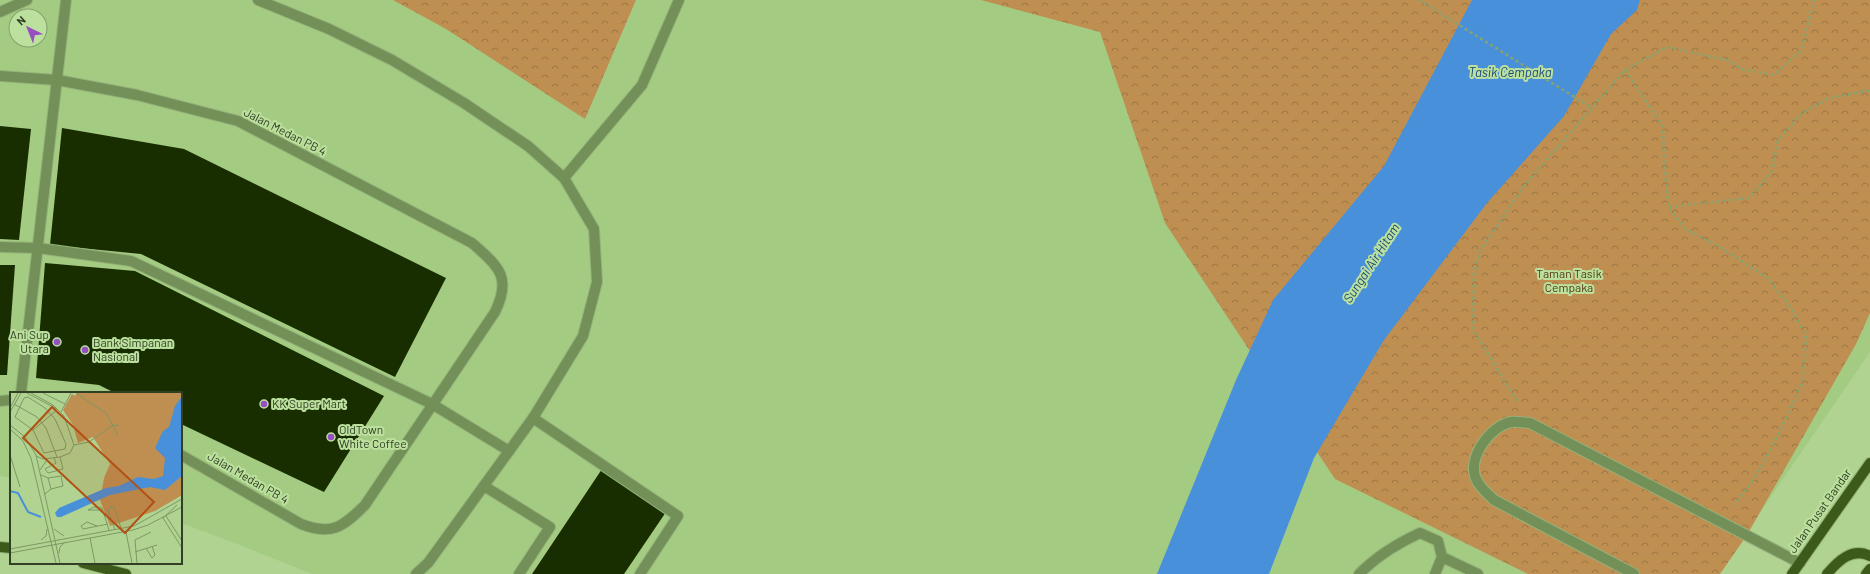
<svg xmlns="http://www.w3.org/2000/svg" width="1870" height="574" viewBox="0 0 1870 574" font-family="Barlow,sans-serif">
	<defs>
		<pattern id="park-crowns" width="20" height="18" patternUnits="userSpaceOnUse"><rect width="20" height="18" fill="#bf8f52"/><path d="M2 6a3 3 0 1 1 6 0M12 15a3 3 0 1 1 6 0" fill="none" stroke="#9c7644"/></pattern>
	</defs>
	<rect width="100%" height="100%" fill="#b0d391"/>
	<path fill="#a4cb82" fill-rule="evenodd" d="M0 0H1870V352L1718 574H312L240 545 181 523V393H11V478L0 476ZM16 16H40V40H16Z"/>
	<g fill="url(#park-crowns)">
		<path d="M393 0H636L585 119 446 29Z"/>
		<path d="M981 0H1870V313L1856 344 1747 535 1720 574H1528L1335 479 1165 223 1100 32Z"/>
	</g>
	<path fill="#4990da" d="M1472 0H1640L1637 10 1611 34 1564 116 1487 203 1384 340 1314 458 1269 574H1157L1236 380 1273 300 1384 166Z"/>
	<g fill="#192e00">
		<path d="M0 126 31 129 19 240 0 239Z"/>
		<path d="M62 128 184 149 446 278 395 377 141 254 50 245Z"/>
		<path d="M45 263 135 271 384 396 324 492 181 424V393H115L99 385 36 378Z"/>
		<path d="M0 265H15L7 375H0Z"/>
		<path d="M602 469 666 512 624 574H532Z"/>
	</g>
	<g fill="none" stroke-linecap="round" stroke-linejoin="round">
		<g stroke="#94b279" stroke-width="12">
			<g id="minor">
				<path d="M258 0 329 29 392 60 464 103 528 146 564 178 594 229 597 282 583 336 533 418 428 563 416 574"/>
				<path d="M0 12 27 0"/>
				<path d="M0 76 57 80 137 95 238 121 472 243C499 267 512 277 495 312L365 505C343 527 332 536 301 524L181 455"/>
				<path d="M564 178 642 85 679 0"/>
				<path d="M0 247 38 248 131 261 432 404 509 451"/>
				<path d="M21 393 66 0"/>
				<path d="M0 401 11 400"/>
				<path d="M533 418 678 516 640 574"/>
				<path d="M484 486 550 527 519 574"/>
				<path d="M1442 557 1478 574"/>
				<path d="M1359 574C1377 556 1398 543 1420 533L1438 541 1442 557 1435 574"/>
				<path d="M1634 574 1494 500C1487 493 1480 488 1476 479 1467 458 1490 426 1511 422 1517 421 1524 423 1530 423L1800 563"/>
			</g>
		</g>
		<g stroke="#94b279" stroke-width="12">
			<g id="major">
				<path d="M0 547 11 548"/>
				<path d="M83 563 126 574"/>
				<path d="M1792 574 1870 463"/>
				<path d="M1827 574C1838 561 1852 547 1870 556"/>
				<path d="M1866 574 1870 569"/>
			</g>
		</g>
		<g stroke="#87a36e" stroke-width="2.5" stroke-dasharray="3 3" stroke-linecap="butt">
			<path d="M1419 0 1592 108"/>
			<path d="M1625 70 1663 126 1664 163 1669 207 1685 229 1722 248 1767 278 1789 305 1806 335 1802 384 1780 431 1758 473 1735 505"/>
			<path d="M1669 207 1749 198 1772 171 1778 140 1800 115 1827 99 1870 90"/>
			<path d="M1517 401 1473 330 1474 273 1480 251 1523 187 1625 70 1667 47 1727 60 1744 70 1774 75 1801 51 1814 0"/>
		</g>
		<use href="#minor" stroke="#729058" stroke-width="10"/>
		<use href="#major" stroke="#3c5a1a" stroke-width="10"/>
	</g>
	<g fill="#974ec1" stroke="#bce19e" stroke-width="1.5">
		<circle cx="57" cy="342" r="4"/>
		<circle cx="85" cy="350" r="4"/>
		<circle cx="264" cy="404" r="4"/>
		<circle cx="331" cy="437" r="4"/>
	</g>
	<g text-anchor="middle" stroke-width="4" stroke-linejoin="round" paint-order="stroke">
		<g font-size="12" fill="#313f24" stroke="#bce19e">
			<text transform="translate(285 132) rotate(27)" y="4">Jalan Medan PB 4</text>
			<text transform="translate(248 478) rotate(30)" y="4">Jalan Medan PB 4</text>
			<text transform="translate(1820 511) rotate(-55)" y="4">Jalan Pusat Bandar</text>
		</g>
		<g font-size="12" fill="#523711" stroke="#bce19e">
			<text x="1569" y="278">Taman Tasik<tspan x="1569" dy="14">Cempaka</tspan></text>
		</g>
		<g font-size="12" fill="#313f24" stroke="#bce19e" text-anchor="start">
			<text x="49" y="339" text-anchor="end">Ani Sup<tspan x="49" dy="14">Utara</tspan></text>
			<text x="93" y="347">Bank Simpanan<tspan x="93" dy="14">Nasional</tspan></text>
			<text x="272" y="408">KK Super Mart</text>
			<text x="339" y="434">OldTown<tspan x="339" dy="14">White Coffee</tspan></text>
		</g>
		<g font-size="13" font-style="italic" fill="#18497a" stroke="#bce19e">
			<text x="1510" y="77">Tasik Cempaka</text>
			<text transform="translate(1371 263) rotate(-57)" y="5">Sungai Air Hitam</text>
		</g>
	</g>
	<g transform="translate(10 392)">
		<rect width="172" height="172" fill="#b0d391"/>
		<path d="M67 1H172V103L145 119 100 134 90 108 94 86 100 72 83 45 68 51 63 33 53 18 62 2 65 4Z" fill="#bf8f52"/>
		<path d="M172 4V84L155 98 140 95 100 103 51 125H47L45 121 49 116 96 96 109 94 128 85 144 87 153 84 155 66 145 56 153 39 159 35 165 14Z" fill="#4990da"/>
		<path fill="none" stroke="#4990da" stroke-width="2" d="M0 99 8 101 18 120 31 125"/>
		<path fill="none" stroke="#7d9865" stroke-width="1" d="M17 1 47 17M21 1 43 13 54 24 64 53 60 61 50 65 33 67 26 64M33 1 55 12M66 1 96 21 108 43M18 5 35 16 45 27 56 52 55 57 34 61 23 38 5 25 14 6ZM4 12 27 25 36 36 47 65M0 16 8 1M0 20 11 1M51 20 61 1M0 33 15 45 26 63 50 171M0 37 13 49 21 66 46 171M23 38 47 18M64 53 79 50 103 33 109 34M0 63 10 95M44 66 46 71 35 77 38 81 53 77 50 65M30 78 37 68M31 83 38 86 41 97 35 102M38 86 51 84 53 94 41 97M167 113 153 126 172 156M92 118H78L84 115 92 116 99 138M156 124 172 149M87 134 77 130 71 134 73 137 98 132M44 137 54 144M105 138 98 118 101 114 104 115 111 136M116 140 122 171M80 146 85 171M31 148 36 144 37 137M136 156 142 166 145 163 142 154M0 157 124 134 172 107M125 160 147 153M0 161 123 138 138 133 172 115M49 161 50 155 55 150M127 171 125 148 141 140"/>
		<path fill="#b15113" fill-opacity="0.15" stroke="#b15113" stroke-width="2" d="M42 15 144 110 115 141 13 46Z"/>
		<rect width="172" height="172" fill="none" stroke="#313f24" stroke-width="2"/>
	</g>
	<g transform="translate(28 28) rotate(317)"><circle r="19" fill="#bce19e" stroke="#84a06d"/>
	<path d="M0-3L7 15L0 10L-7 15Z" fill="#974ec1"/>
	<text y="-6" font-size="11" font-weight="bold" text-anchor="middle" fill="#313f24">N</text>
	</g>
</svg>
